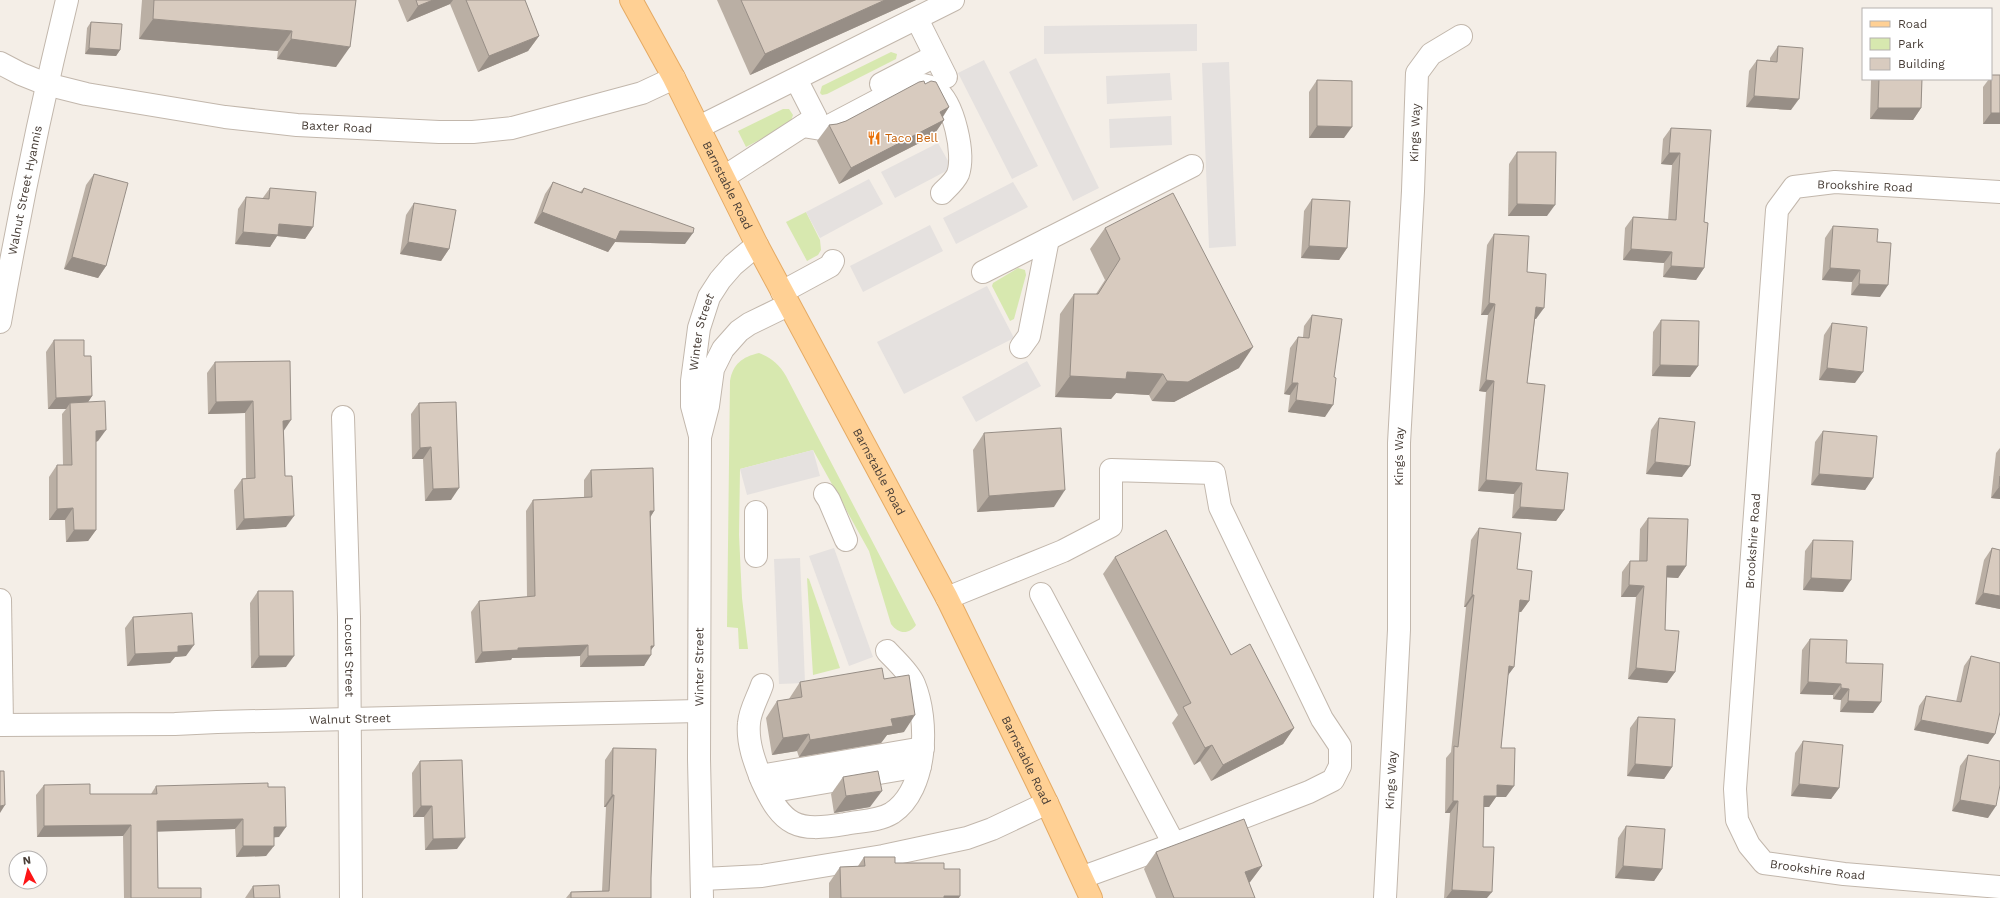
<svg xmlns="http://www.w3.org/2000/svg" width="2000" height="898" viewBox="0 0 2000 898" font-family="'Work Sans',sans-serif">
	<rect width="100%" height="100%" fill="#f4eee7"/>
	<g fill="#d7e8af">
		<path d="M891 52 897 54 896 59 827 94 822 95 820 93 822 86Z"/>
		<path d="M783 109H789L793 115 790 124 746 147 738 131Z"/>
		<path d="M806 212 820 240 821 250 818 255 807 261 786 222Z"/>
		<path d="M1018 268 1025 270 1026 275 1014 319 1010 321 992 286 993 283Z"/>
		<path d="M759 353C771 358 779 364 786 376L916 625C909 635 898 634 891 624L869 551 813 450 740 469 739 535 742 598 748 649H739L738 628 727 627 730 381C733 364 742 357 759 353Z"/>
		<path d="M807 578 809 579 840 668 813 675Z"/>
	</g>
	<g fill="#e5e1df">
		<path d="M1197 24V51L1044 54V26Z"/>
		<path d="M1036 58 1099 188 1073 201 1009 72Z"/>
		<path d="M984 60 1038 166 1012 179 958 73Z"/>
		<path d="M1229 62 1236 246 1209 248 1202 63Z"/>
		<path d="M1170 73 1172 100 1107 104 1106 76Z"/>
		<path d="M1171 116 1172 145 1110 148 1109 119Z"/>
		<path d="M938 143 952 168 895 198 881 172Z"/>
		<path d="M869 179 883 204 820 238 806 212Z"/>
		<path d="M1013 182 1028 207 956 244 943 218Z"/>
		<path d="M930 225 943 251 863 292 850 266Z"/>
		<path d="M987 286 1014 338 904 394 877 342Z"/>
		<path d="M1027 361 1041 386 976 422 962 397Z"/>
		<path d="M813 450 820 476 747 495 740 469Z"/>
		<path d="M834 548 873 657 849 666 809 556Z"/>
		<path d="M800 558 805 683 779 684 774 559Z"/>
	</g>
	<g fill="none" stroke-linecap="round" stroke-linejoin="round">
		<g stroke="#c2b7ac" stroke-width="24">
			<g id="minor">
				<path d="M917 19 946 77"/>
				<path id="s1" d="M0 63 21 74 46 84 86 94 225 117 297 125 439 132H473L512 128 642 93 674 78"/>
				<path d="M796 79 816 118"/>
				<path d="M881 84 935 56"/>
				<path d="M803 126 821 129 829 126 903 87C914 84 927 83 936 90 954 103 965 154 958 174 955 181 947 188 942 193"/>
				<path d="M699 127 953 0"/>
				<path d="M724 177 815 118"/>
				<path id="s2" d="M2000 192 1835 182 1794 187 1777 210 1735 789 1737 820 1749 845 1764 863 1844 874 2000 887"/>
				<path d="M1048 239 1192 166"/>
				<path d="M983 272 1048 239 1029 336 1021 347"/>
				<path d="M782 292 830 266 833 261"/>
				<path id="s3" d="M0 322C19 214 41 107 67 0"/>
				<path id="s4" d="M343 417 349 617 351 898"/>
				<path id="s5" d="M700 436 692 406V381L699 328 709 297 720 280 733 265 757 245"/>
				<path d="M825 494 829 500 846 540"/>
				<path d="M756 512V556"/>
				<path d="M947 598 1063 551 1111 526V470L1214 473 1220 507 1322 719 1340 746V766L1333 780 1309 792 1174 844 1041 594"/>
				<path d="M0 600 2 725"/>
				<path d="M762 685C758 697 750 710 749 723 747 743 755 763 762 781 783 827 797 832 845 824 860 821 879 821 892 813 928 789 929 720 914 684 909 672 895 660 887 651"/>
				<path id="s6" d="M0 725 175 724 217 722 699 711"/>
				<path d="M760 776 923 748"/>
				<path d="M768 792 920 766"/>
				<path d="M1083 877 1174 844"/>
				<path d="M703 879 762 876 883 856 967 838 992 829 1047 803"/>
				<path id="s7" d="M702 898 699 759 700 437 708 406 713 369 723 349 739 331 749 324 788 305"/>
				<path id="s8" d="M1385 898 1399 630V443L1413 191 1417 73 1431 54 1461 36"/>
			</g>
		</g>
		<g stroke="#e5aa63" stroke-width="24">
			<g id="major">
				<path id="s9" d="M631 0 674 78 757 245 947 598 1047 803 1091 898"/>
			</g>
		</g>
		<use href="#minor" stroke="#fff" stroke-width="22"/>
		<use href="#major" stroke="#ffd094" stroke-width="22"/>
	</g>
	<g fill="#baafa4">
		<path d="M142 0H356L336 67 277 59 278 51 139 39Z"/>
		<path d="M398 0H525L539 36 528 51 478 72 450 4 407 22Z"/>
		<path d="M717 0H916L750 75Z"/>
		<path d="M91 22 120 50 116 56 85 54 87 28Z"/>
		<path d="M1778 46 1791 110 1746 107 1749 71 1757 60 1770 61V58Z"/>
		<path d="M1871 79H1922L1921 108 1913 120 1870 119 1871 80Z"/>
		<path d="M1989 79H1991L2000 124H1983V87Z"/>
		<path d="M1317 80 1344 138H1309V92Z"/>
		<path d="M925 84 949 107 943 117 944 120 933 136 839 184 817 141 829 125 837 124 846 121Z"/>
		<path d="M1671 128 1704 222V268L1696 280 1663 277 1664 263 1623 260 1625 228 1633 217 1668 220 1672 165 1661 164 1663 139Z"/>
		<path d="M1517 152 1547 216H1508L1509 164Z"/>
		<path d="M94 174 106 266 98 278 64 269 86 185Z"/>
		<path d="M553 182 580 192 584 188 685 244 615 242 608 252 534 223 545 194Z"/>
		<path d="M270 188 313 227 305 239 277 236 270 247 235 244 238 209 246 197 262 199Z"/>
		<path d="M1312 199 1347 248 1339 260 1301 258 1304 211Z"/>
		<path d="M414 203 449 249 441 261 400 254 406 215Z"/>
		<path d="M1833 226 1877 242 1880 297 1851 295 1852 282 1822 280 1825 238Z"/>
		<path d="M1105 228 1239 368 1174 402 1152 401 1149 395 1116 393 1111 399 1055 397 1060 314 1074 294H1096L1105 280 1090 249Z"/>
		<path d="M1494 234 1527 272 1536 319H1535L1527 383 1536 470 1564 510 1556 521 1512 518 1514 494 1478 491 1486 392 1479 391 1488 315H1481L1487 245Z"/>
		<path d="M1312 315 1325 417 1288 412 1290 395 1284 394 1290 348 1298 337H1303L1304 326Z"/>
		<path d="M1661 320 1698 366 1690 377 1652 376 1653 332Z"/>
		<path d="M1832 323 1855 383 1819 380 1824 335Z"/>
		<path d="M54 340 84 356 92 396 88 402 98 441 96 442V530L88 541 66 542 65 520H49V477L57 465H63L62 414 66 409H48L46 352Z"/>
		<path d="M215 362 284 431 286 527 236 530 234 490 242 479 246 478 245 413 208 414 207 373Z"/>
		<path d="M419 403 451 500 425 501 423 459H412L411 414Z"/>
		<path d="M1659 418 1682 477 1646 474 1651 430Z"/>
		<path d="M1823 431 1873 478 1865 490 1811 485 1815 442Z"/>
		<path d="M984 433 1054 507 977 512 973 450Z"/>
		<path d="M2000 448V499L1991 498 1996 453Z"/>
		<path d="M591 470 654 511 650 518 654 646 651 650 644 666 580 667V656L512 658 511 660 475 663 471 612 479 601 527 597 526 511 533 500 584 497V480Z"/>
		<path d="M1648 518 1686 566 1678 578 1667 577 1665 630 1675 672 1667 683 1628 679 1636 597H1621L1622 572 1630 561H1639L1640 529Z"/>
		<path d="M1479 528 1517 569 1529 601 1521 612H1519L1514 667 1508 675 1501 748 1506 797H1496L1489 807H1484L1483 847 1487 898H1444L1450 813H1445L1446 758 1451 752 1466 607H1464L1471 540Z"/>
		<path d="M1813 540 1843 592 1803 590 1805 551Z"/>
		<path d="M1992 548 2000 550V609L1975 604 1984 560Z"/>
		<path d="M1115 557 1231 655 1294 728 1283 744 1211 781 1200 761 1194 765 1172 723 1178 715 1103 574Z"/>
		<path d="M258 591 286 667 251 668 250 603Z"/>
		<path d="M133 617 186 656 175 657 170 663 127 666 125 628Z"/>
		<path d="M1810 639 1846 663 1881 702 1873 713 1840 712 1841 700 1833 699V695L1800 694 1802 650Z"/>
		<path d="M1971 656 1995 734 1988 744 1914 730 1919 706 1926 696 1956 702 1964 666Z"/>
		<path d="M884 679 904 732 887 735 881 743 799 757 797 751 772 755 766 718 777 701 789 699 800 682Z"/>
		<path d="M1638 717 1672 767 1664 779 1627 776 1630 728Z"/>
		<path d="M1803 741 1839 788 1831 799 1791 796 1795 753Z"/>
		<path d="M613 748 651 878V898H566L571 892 602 891 606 807H604L605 760Z"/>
		<path d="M1968 755 1988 818 1952 811 1960 766Z"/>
		<path d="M420 761 457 849 425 850 424 817H413L412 773Z"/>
		<path d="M843 777 870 807 834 813 831 794Z"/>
		<path d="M44 785 90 794H151L156 786 268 787 279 837H274L266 856 236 857 235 829 157 831 158 888 201 898H124L123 836 37 837 36 795Z"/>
		<path d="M1626 826 1662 869 1654 881 1615 878 1618 838Z"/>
		<path d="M1156 852 1262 866 1250 882 1249 883 1255 898H1156L1144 869Z"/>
		<path d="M864 857 895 863 944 869 959 898H829V883L840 867 858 866Z"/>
		<path d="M253 886 280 898H245Z"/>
	</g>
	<g fill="#978e86">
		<path d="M433 0H453L450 4 407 22 418 6Z"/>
		<path d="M885 0H916L750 75 765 54Z"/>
		<path d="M153 19 292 31 278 51 139 39Z"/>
		<path d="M539 36 528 51 478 72 489 56Z"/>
		<path d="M291 39 350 47 336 67 277 59Z"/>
		<path d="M89 48 120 50 116 56 85 54Z"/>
		<path d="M1754 96 1799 99 1791 110 1746 107Z"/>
		<path d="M949 107 939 122 944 120 933 136 839 184 851 168 940 112Z"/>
		<path d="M1878 108H1921L1913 120 1870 119Z"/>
		<path d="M1991 113H2000V124H1983Z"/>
		<path d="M1317 126 1352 127 1344 138H1309Z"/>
		<path d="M1669 153H1680L1672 165 1661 164Z"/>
		<path d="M1517 204 1555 205 1547 216H1508Z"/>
		<path d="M542 212 693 233 685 244 615 242 608 252 534 223Z"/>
		<path d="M279 224 313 227 305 239 277 236 270 247 235 244 243 232Z"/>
		<path d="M408 242 449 249 441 261 400 254Z"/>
		<path d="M1309 246 1347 248 1339 260 1301 258Z"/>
		<path d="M1631 249 1672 252 1664 263 1623 260Z"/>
		<path d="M72 257 106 266 98 278 64 269Z"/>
		<path d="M1671 266 1704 268 1696 280 1663 277Z"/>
		<path d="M1830 268 1860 270 1852 282 1822 280Z"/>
		<path d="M1859 284 1888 285 1880 297 1851 295Z"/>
		<path d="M1489 303 1495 304 1488 315H1481Z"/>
		<path d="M1536 307 1544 308 1536 319 1528 318Z"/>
		<path d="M1253 347 1239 368 1174 402 1152 401 1167 381Z"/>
		<path d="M1660 365 1698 366 1690 377 1652 376Z"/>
		<path d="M1827 368 1863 372 1855 383 1819 380Z"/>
		<path d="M1127 372 1163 374 1149 395 1116 393 1111 399 1055 397 1070 376Z"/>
		<path d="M1486 380 1494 381 1486 392 1479 391Z"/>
		<path d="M1292 383H1298L1290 395 1284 394Z"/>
		<path d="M92 396 84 408 70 403 66 409H48L56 398Z"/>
		<path d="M1296 400 1333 405 1325 417 1288 412Z"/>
		<path d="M253 401 245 413 208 414 216 402Z"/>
		<path d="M291 420 283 432V421Z"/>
		<path d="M106 430 98 441 88 443 96 431Z"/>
		<path d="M431 447 423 459H412L420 448Z"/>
		<path d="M1655 462 1690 466 1682 477 1646 474Z"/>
		<path d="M1819 474 1873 478 1865 490 1811 485Z"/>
		<path d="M1486 480 1522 483 1514 494 1478 491Z"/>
		<path d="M1999 487H2000V499L1991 498Z"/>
		<path d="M459 488 451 500 425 501 433 489Z"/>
		<path d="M1065 490 1054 507 977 512 989 496Z"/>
		<path d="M1520 507 1564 510 1556 521 1512 518Z"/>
		<path d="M73 508 65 520H49L57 509Z"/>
		<path d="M650 511H654L647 522Z"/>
		<path d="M294 516 286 527 236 530 244 519Z"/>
		<path d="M74 530H96L88 541 66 542Z"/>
		<path d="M1667 566H1686L1678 578 1659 577Z"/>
		<path d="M1811 578 1851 580 1843 592 1803 590Z"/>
		<path d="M1629 585 1644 586 1636 597H1621Z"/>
		<path d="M1983 593 2000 596V609L1975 604Z"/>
		<path d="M1472 595H1474L1466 607H1464Z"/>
		<path d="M1520 600 1529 601 1521 612 1512 611Z"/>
		<path d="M194 645 186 656 175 657 170 663 127 666 135 654 178 646Z"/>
		<path d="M588 645 580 656 512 658 511 660 475 663 482 652 518 648Z"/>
		<path d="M651 646H654L647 655H651L644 666 580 667 588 656Z"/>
		<path d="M259 656H294L286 667 251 668Z"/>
		<path d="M1509 666 1514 667 1506 678Z"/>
		<path d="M1636 668 1675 672 1667 683 1628 679Z"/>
		<path d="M1808 682 1841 684 1833 695 1800 694Z"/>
		<path d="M1841 688 1849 689 1841 700 1833 699Z"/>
		<path d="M1848 701 1881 702 1873 713 1840 712Z"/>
		<path d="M915 715 904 732 887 735 881 743 799 757 810 740 891 719Z"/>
		<path d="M1921 720 1995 734 1988 744 1914 730Z"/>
		<path d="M1294 728 1283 744 1211 781 1223 765Z"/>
		<path d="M809 734 797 751 772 755 783 738Z"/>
		<path d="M1212 745 1200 761 1194 765 1205 748Z"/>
		<path d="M1635 764 1672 767 1664 779 1627 776Z"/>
		<path d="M1799 784 1839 788 1831 799 1791 796Z"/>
		<path d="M1497 785 1514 786 1506 797H1496L1489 807H1476L1484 796Z"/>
		<path d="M882 791 870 807 834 813 846 796Z"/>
		<path d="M612 795H614L606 807H604Z"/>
		<path d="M1960 800 1996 806 1988 818 1952 811Z"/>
		<path d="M1453 801H1458L1450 813H1445Z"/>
		<path d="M5 805 0 813V806Z"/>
		<path d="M421 806H432L424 817H413Z"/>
		<path d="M243 819 235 829 150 832 157 821Z"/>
		<path d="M131 825 123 836 37 837 44 826Z"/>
		<path d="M274 827H286L279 837 266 838Z"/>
		<path d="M465 838 457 849 425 850 433 839Z"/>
		<path d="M243 846H274L266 856 236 857Z"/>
		<path d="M1262 866 1250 882 1234 889 1245 872Z"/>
		<path d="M1623 866 1662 869 1654 881 1615 878Z"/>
		<path d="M1452 890 1492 892 1487 898H1446Z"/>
		<path d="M944 896H960L959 898H943Z"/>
	</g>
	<g fill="#d8cbbf" stroke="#978e86">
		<path d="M154 0H356L350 47 291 39 292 31 153 19Z"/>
		<path d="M416 0H433L418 6Z"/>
		<path d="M466 0H525L539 36 489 56Z"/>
		<path d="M741 0H885L765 54Z"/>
		<path d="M91 22 122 24 120 50 89 48Z"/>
		<path d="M1778 46 1803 48 1799 99 1754 96 1757 60 1777 62Z"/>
		<rect x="1991" y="75" width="9" height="38"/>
		<path d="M1879 79H1922L1921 108H1878Z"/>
		<path d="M1317 80 1352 81V127L1317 126Z"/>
		<path d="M924 81 925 84 931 81 936 82 949 107 940 112 944 120 851 168 829 125 837 124 846 121 919 82Z"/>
		<path d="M1671 128 1711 130 1704 222 1708 223 1704 268 1671 266 1672 252 1631 249 1633 217 1676 220 1680 153H1669Z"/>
		<path d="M1517 152H1556L1555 205 1517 204Z"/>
		<path d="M94 174 128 183 106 266 72 257Z"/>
		<path d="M553 182 582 193 584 188 694 228 693 233 620 231 616 240 542 212Z"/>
		<path d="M270 188 316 192 313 227 279 224 278 235 243 232 246 197 269 199Z"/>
		<path d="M1173 193 1253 347 1188 382 1167 381 1163 374 1127 372 1126 379 1070 376 1074 294H1098L1120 259 1105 228Z"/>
		<path d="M1312 199 1350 201 1347 248 1309 246Z"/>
		<path d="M414 203 456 210 449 249 408 242Z"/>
		<path d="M1833 226 1878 229 1877 242 1891 243 1888 285 1859 284 1860 270 1830 268Z"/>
		<path d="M1494 234 1529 236 1527 272 1546 274 1544 308 1536 307 1527 383 1545 385 1536 470 1568 473 1564 510 1520 507 1522 483 1486 480 1494 381 1486 380 1495 304 1489 303Z"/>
		<path d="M1312 315 1342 319 1334 377 1336 378 1333 405 1296 400 1298 383H1292L1298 337 1309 338Z"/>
		<path d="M1661 320 1699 321 1698 366 1660 365Z"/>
		<path d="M1832 323 1867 327 1863 372 1827 368Z"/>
		<path d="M54 340H84V356H91L92 396 56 398Z"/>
		<path d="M290 361 291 420 283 421 285 476H292L294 516 244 519 242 479 255 478 253 401 216 402 215 362Z"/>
		<path d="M105 401 106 430 96 431V530H74L73 508 57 509V465H72L70 403Z"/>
		<path d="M456 402 459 488 433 489 431 447 420 448 419 403Z"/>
		<path d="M1659 418 1695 422 1690 466 1655 462Z"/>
		<path d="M1061 428 1065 490 989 496 984 433Z"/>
		<path d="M1823 431 1877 436 1873 478 1819 474Z"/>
		<path d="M653 468 654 511H650L654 646H651V655L588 656V645L518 648V650L482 652 479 601 535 596 533 500 592 497 591 470Z"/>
		<path d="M2000 476V487H1999Z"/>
		<path d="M1648 518 1688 519 1686 566H1667L1665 630 1679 631 1675 672 1636 668 1644 586 1629 585 1630 561H1647Z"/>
		<path d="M1479 528 1521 533 1517 569 1532 571 1529 601 1520 600 1514 667 1509 666 1501 748H1515L1514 786 1497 785V796H1484L1483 847H1494L1492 892 1452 890 1458 801H1453L1454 746 1458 747 1474 595H1472Z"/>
		<path d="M1166 530 1231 655 1250 644 1294 728 1223 765 1212 745 1205 748 1183 707 1191 703 1115 557Z"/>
		<path d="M1813 540 1853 541 1851 580 1811 578Z"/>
		<path d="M1992 548 2000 550V596L1983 593Z"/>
		<path d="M258 591H293L294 656H259Z"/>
		<path d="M192 613 194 645 178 646V652L135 654 133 617Z"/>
		<path d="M1810 639 1847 640 1846 663 1883 664 1881 702 1848 701 1849 689 1841 688V684L1808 682Z"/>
		<path d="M1971 656 2000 663V712L1995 734 1921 720 1926 696 1961 702Z"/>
		<path d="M882 668 884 679 909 675 915 715 891 719 893 726 810 740 809 734 783 738 777 701 802 697 800 682Z"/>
		<path d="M1638 717 1675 719 1672 767 1635 764Z"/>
		<path d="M1803 741 1843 745 1839 788 1799 784Z"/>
		<path d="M613 748 656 749 651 878V898H571V892L609 891 614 795H612Z"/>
		<path d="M1968 755 2000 761V785L1996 806 1960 800Z"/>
		<path d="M462 760 465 838 433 839 432 806H421L420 761Z"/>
		<path d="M0 771H4L5 805 0 806Z"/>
		<path d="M878 771 882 791 846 796 843 777Z"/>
		<path d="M268 783V787H285L286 827H274V846H243V819L157 821 158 888H201V898H131V825L44 826V785L90 784V794H157L156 786Z"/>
		<path d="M1244 819 1262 866 1245 872 1255 898H1174L1156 852Z"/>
		<path d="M1626 826 1665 829 1662 869 1623 866Z"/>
		<path d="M864 857H895V863H944V869H960V896H944V898H841L840 867 865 866Z"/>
		<path d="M279 885 280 898H254L253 886Z"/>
	</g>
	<defs>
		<g id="restaurant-bare" transform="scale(1.08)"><path d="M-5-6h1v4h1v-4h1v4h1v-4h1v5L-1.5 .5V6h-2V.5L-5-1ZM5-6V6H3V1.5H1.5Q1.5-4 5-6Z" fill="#e8710a" stroke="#fff" stroke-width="2.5" paint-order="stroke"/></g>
	</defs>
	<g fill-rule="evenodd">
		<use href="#restaurant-bare" x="874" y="138"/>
	</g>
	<g text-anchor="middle" stroke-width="3" stroke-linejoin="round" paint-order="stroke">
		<g font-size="12" fill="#473d36" stroke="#fff">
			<text dy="4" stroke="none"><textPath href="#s1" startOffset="345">Baxter Road</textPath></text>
			<text dy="4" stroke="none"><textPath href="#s8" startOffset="766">Kings Way</textPath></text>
			<text dy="4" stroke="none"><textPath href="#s9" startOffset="209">Barnstable Road</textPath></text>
			<text transform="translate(1865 186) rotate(2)" y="4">Brookshire Road</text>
			<text dy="4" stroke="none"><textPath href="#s3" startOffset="134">Walnut Street Hyannis</textPath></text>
			<text dy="4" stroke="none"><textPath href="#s5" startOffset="106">Winter Street</textPath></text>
			<text dy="4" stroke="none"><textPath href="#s8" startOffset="442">Kings Way</textPath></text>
			<text dy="4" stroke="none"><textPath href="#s9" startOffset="533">Barnstable Road</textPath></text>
			<text transform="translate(1753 541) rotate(-86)" y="4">Brookshire Road</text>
			<text dy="4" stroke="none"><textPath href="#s4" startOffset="240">Locust Street</textPath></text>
			<text dy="4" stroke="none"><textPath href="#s7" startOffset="231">Winter Street</textPath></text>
			<text dy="4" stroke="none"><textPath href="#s6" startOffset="350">Walnut Street</textPath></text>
			<text dy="4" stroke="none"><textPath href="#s9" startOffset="857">Barnstable Road</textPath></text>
			<text dy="4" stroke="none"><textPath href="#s8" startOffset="118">Kings Way</textPath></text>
			<text dy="4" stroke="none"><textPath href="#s2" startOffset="952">Brookshire Road</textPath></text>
		</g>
		<g font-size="12" fill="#c56008" stroke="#fff" text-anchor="start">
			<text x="885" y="142">Taco Bell</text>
		</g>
	</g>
	<rect x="1862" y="8" width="130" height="72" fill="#ffffff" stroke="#b5b1af"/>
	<rect x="1870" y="21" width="20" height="6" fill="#ffd094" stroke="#b5b1af"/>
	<text x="1898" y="28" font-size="12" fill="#473d36">Road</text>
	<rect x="1870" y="38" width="20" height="12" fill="#d7e8af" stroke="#b5b1af"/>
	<text x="1898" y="48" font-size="12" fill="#473d36">Park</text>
	<rect x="1870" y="58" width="20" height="12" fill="#d8cbbf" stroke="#b5b1af"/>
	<text x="1898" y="68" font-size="12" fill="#473d36">Building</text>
	<g transform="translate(28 870) rotate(353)"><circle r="19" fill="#ffffff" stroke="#b5b1af"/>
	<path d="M0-3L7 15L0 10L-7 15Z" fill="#fd1516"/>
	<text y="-6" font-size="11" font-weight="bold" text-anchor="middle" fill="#473d36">N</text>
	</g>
</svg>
